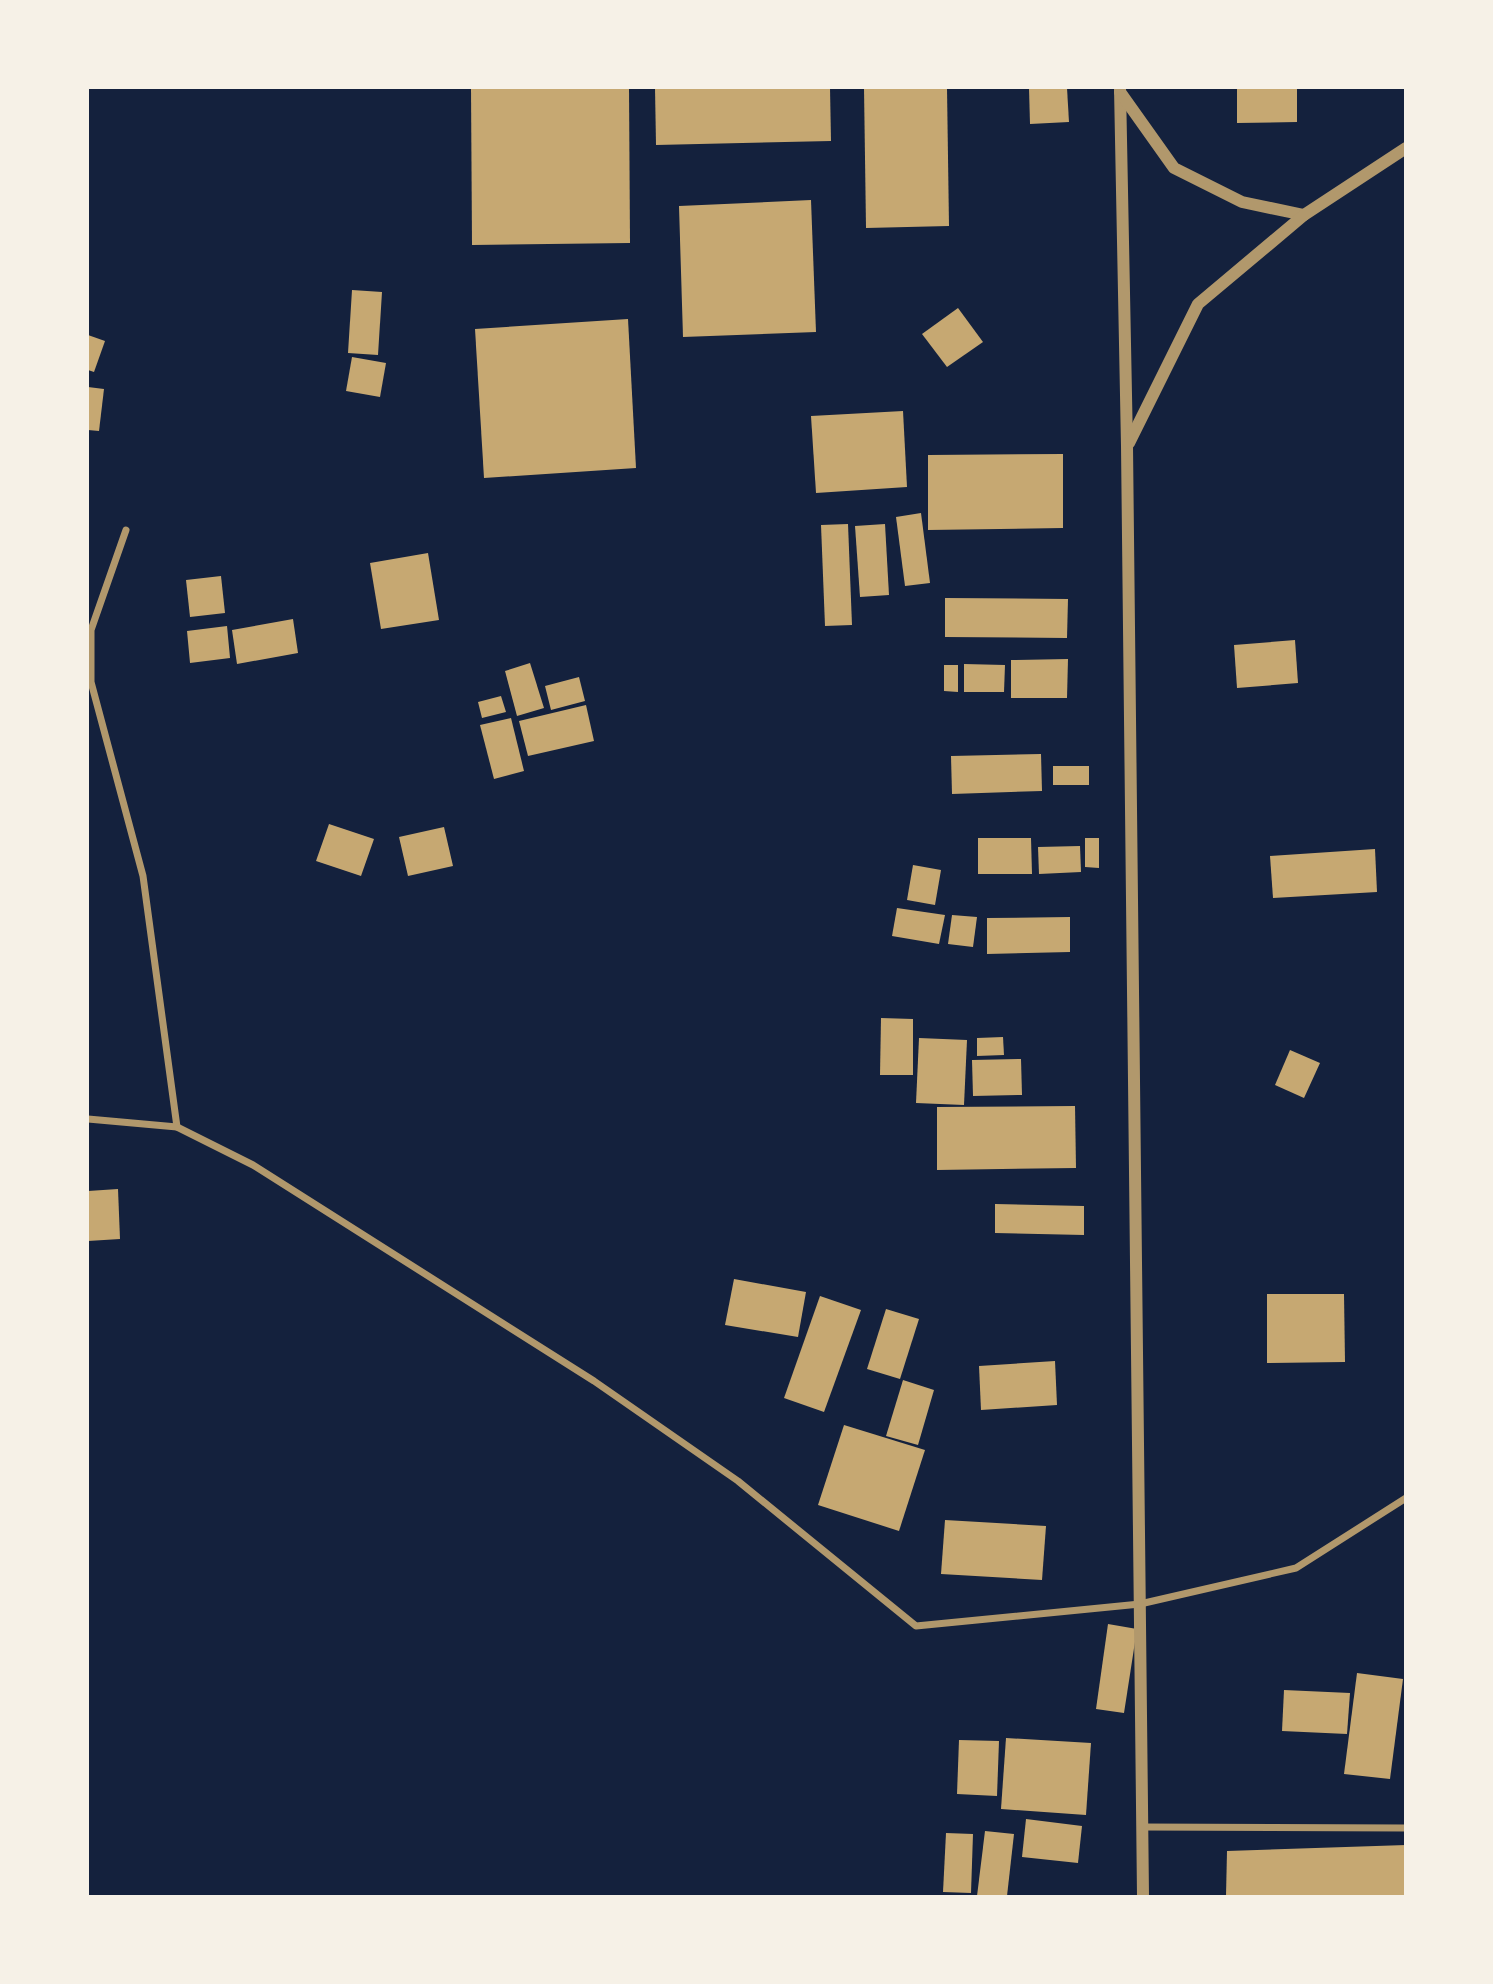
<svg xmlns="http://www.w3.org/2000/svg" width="1493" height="1984" viewBox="0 0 1493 1984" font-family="Raleway,sans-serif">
	<rect width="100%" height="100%" fill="#14213d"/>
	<g fill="#c6a872">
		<path d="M471 88H629L630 243 472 245Z"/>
		<path d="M655 88H830L831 141 656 145Z"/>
		<path d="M864 88H947L949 226 866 228Z"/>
		<path d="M1029 88H1067L1069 122 1030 124Z"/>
		<path d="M1237 88H1297V122L1237 123Z"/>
		<path d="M811 200 816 332 683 337 679 206Z"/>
		<path d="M352 290 382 292 378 355 348 353Z"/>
		<path d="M958 308 983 342 947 367 922 334Z"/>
		<path d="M628 319 636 468 484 478 475 329Z"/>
		<path d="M88 335 105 341 94 372 88 370Z"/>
		<path d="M352 357 386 363 380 397 346 391Z"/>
		<path d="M88 387 104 389 99 431 88 430Z"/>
		<path d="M903 411 907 487 816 493 811 416Z"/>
		<path d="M1063 454V528L928 530V455Z"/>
		<path d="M921 513 930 583 905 586 896 517Z"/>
		<path d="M848 524 852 625 825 626 821 525Z"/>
		<path d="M885 524 889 595 860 597 855 526Z"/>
		<path d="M428 553 439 620 381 629 370 563Z"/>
		<path d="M221 576 225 613 190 617 186 580Z"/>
		<path d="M945 598 1068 599 1067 638 945 637Z"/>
		<path d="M293 619 298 653 237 664 232 630Z"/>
		<path d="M227 626 230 658 190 663 187 631Z"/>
		<path d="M1295 640 1298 683 1237 688 1234 645Z"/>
		<path d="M1068 659 1067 698H1011V660Z"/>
		<path d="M530 663 544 708 517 716 505 671Z"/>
		<path d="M964 664 1005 665 1004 692H964Z"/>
		<path d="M944 665H958V692L944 691Z"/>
		<path d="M579 677 585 701 551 710 545 686Z"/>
		<path d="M501 696 506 712 482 718 478 702Z"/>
		<path d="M586 705 594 741 528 756 519 721Z"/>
		<path d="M511 718 524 771 494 779 480 725Z"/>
		<path d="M1041 754 1042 791 952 794 951 756Z"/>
		<rect x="1053" y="766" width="36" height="19"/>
		<path d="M329 824 374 839 361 876 316 861Z"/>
		<path d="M444 827 453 866 408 876 399 837Z"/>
		<path d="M978 838H1031L1032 874H978Z"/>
		<path d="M1085 838H1099V868L1085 867Z"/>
		<path d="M1080 846 1081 872 1039 874 1038 847Z"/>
		<path d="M1375 849 1377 892 1273 898 1270 856Z"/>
		<path d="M913 865 941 870 935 905 907 900Z"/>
		<path d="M897 908 945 915 939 944 892 936Z"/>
		<path d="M952 915 977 917 973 947 948 944Z"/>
		<path d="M1070 917V952L987 954V918Z"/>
		<path d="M881 1018 913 1019V1075H880Z"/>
		<path d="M1003 1037 1004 1055 977 1056V1038Z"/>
		<path d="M919 1038 967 1040 964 1105 916 1103Z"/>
		<path d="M1290 1050 1320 1063 1304 1098 1275 1085Z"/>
		<path d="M1021 1059 1022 1095 973 1096 972 1060Z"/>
		<path d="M1075 1106 1076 1168 937 1170V1107Z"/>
		<path d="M118 1189 120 1239 88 1241V1191Z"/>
		<path d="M995 1204 1084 1206V1235L995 1233Z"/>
		<path d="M734 1279 806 1292 798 1337 725 1325Z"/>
		<path d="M1267 1294H1344L1345 1362 1267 1363Z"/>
		<path d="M820 1296 861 1310 824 1412 784 1398Z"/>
		<path d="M886 1309 919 1319 900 1379 867 1369Z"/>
		<path d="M1055 1361 1057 1405 981 1410 979 1366Z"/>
		<path d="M903 1380 934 1390 918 1445 886 1436Z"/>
		<path d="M844 1425 925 1450 899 1531 818 1505Z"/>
		<path d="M945 1520 1046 1526 1042 1580 941 1574Z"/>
		<path d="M1108 1624 1137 1629 1124 1713 1096 1709Z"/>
		<path d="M1357 1673 1403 1679 1390 1779 1344 1774Z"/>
		<path d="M1284 1690 1350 1693 1347 1734 1282 1731Z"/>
		<path d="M1006 1738 1091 1743 1086 1815 1001 1809Z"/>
		<path d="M959 1740 999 1741 997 1796 957 1794Z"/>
		<path d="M1026 1819 1082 1826 1078 1863 1022 1857Z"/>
		<path d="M985 1831 1014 1834 1007 1896H977Z"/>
		<path d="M946 1833 973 1834 971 1893 943 1892Z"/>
		<path d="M1406 1845V1896H1226L1227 1851Z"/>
	</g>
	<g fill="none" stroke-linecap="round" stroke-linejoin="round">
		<g stroke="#b1986c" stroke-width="7">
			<path d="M126 530 91 630V682L143 876 177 1127"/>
			<path d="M88 1119 177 1127 253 1165 594 1381 738 1481 916 1626 1140 1604 1296 1568 1406 1498"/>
			<path d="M1142 1827 1406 1828"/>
		</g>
		<g stroke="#b1986c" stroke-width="12">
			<path d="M1120 88 1127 446 1143 1896"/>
			<path d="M1120 92 1174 168 1242 202 1304 215"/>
			<path d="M1129 443 1198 304 1304 215 1406 148"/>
		</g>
	</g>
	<rect width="1493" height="1984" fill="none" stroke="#f6f1e7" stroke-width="178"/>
</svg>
